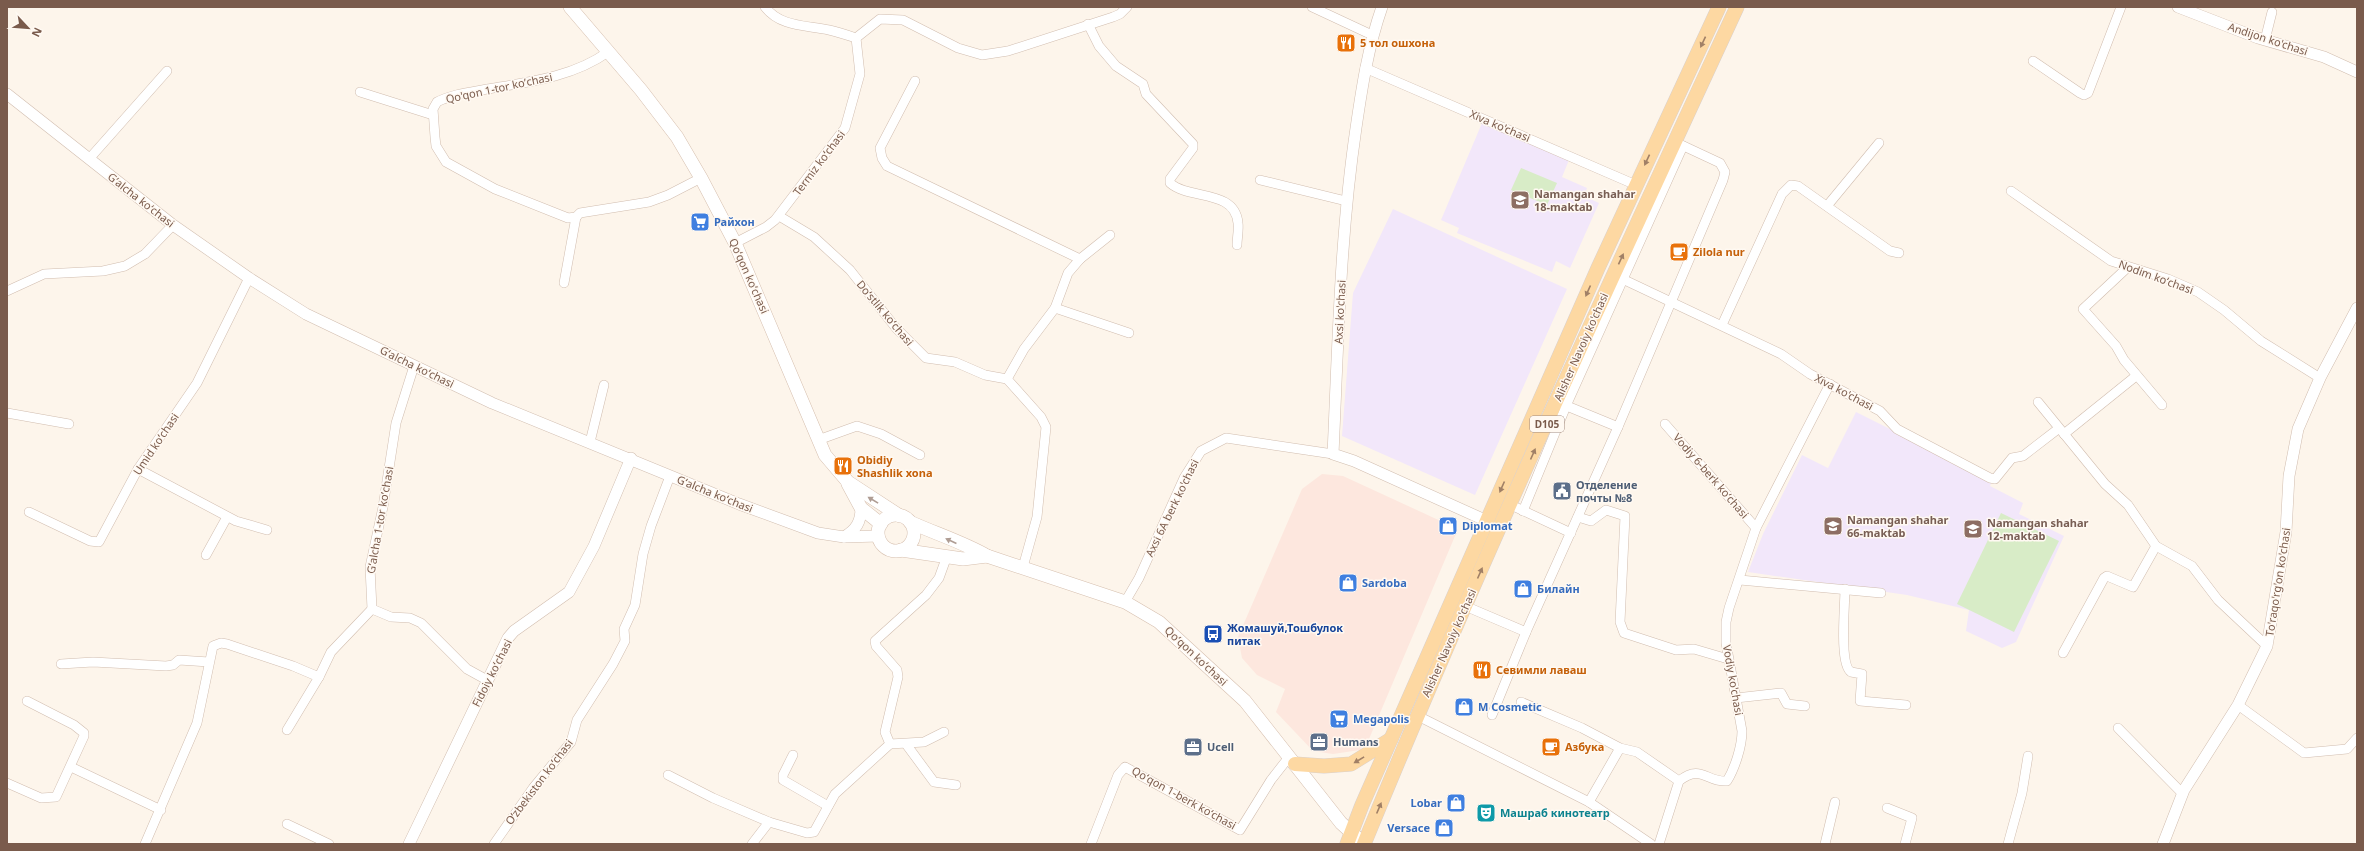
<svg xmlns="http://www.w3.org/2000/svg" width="2364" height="851" viewBox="0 0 2364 851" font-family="'Noto Sans',sans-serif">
	<rect width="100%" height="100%" fill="#fdf5eb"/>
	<path fill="#fde7de" d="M1322 474 1343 476 1458 529 1369 739 1360 750 1333 754 1313 751 1276 712 1285 689 1257 675 1242 658 1238 637 1302 489Z"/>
	<g fill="#f2e7fa">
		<path d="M1482 123 1569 160 1562 177 1587 188 1584 196 1599 203 1570 268 1556 261 1552 272 1457 233 1459 228 1441 220Z"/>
		<path d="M1393 209 1567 289 1475 495 1342 436 1353 293Z"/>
		<path d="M1856 412 1992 480 1990 486 2023 503 2019 514 2064 536 2016 642 2002 648 1966 631 1969 610 1907 595 1748 572 1763 534 1802 455 1828 468Z"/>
	</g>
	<g fill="#d8ecc7">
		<path d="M1521 168 1557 183 1547 205 1511 190Z"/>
		<path d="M2001 513 2059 541 2014 632 1957 604Z"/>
	</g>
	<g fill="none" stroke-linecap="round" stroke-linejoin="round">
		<g stroke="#d1bdaf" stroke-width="10">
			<g id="minor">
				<path d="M765 7C780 27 806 25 829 30 838 32 847 35 856 38"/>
				<path d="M1312 7 1372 35"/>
				<path d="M1088 24 1099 46 1116 66 1143 84 1146 94 1193 144V148L1170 179V183C1189 200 1235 189 1238 223 1239 230 1237 238 1237 245"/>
				<path d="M2265 40 2272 12"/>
				<path d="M608 52C573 77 529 82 487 89 471 92 452 94 437 102L433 109 435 137 436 146 446 162 495 189 568 218 576 217 580 213 649 202 668 195 701 178"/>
				<path d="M2033 61 2080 93 2084 95 2088 93 2121 7"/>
				<path d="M1365 68 1636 185"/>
				<path d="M915 81 880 148 882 158 887 166 1080 259"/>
				<path d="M360 92 433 115"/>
				<path d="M89 159 167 71"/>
				<path d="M1260 180 1346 201"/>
				<path d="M2011 191 2111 261 2168 279 2198 292 2224 310 2261 341 2320 378"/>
				<path d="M1827 206 1879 143"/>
				<path d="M779 216 814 237 850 270 896 328 926 358 955 362 985 375 1007 379"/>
				<path d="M735 243 766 227 775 220 845 128 860 74 856 38 880 19 903 20 958 48 982 55 1008 51 1113 17 1120 14 1127 7"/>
				<path d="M2128 267 2083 309 2116 346 2124 360 2162 405"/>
				<path d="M1614 275 1781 354 1810 374 1880 411 1897 429 1990 478 1995 479 2012 458 2023 456 2058 429"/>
				<path d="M564 283 576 217"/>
				<path d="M7 291 44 274 103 271 125 266 145 254 173 225"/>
				<path d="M1055 308 1129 333"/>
				<path d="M1722 325 1782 194 1791 185 1798 186 1890 251 1899 253"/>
				<path d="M414 366 396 423 383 507 370 567 372 609 391 617 410 618 421 623 467 669 487 680"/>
				<path d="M2038 402 2105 484 2128 505 2156 546 2192 566 2218 600 2267 646"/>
				<path d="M1562 404 1618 427"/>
				<path d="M7 413 69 424"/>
				<path d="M1665 424 1756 528"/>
				<path d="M2064 434 2136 376"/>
				<path d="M818 440 857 426 881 434 920 455"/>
				<path d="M590 442 604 385"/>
				<path d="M138 469 236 521 267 530"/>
				<path d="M1511 505 1571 533"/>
				<path d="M1523 511 1566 406 1683 146"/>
				<path d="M29 512 90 541 99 542 138 469 197 383 249 278"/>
				<path d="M1578 517 1591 521 1606 510 1625 516 1620 622 1624 633 1676 650 1694 649 1728 659"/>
				<path d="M206 555 227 517"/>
				<path d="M1023 567 1037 517 1046 427 1041 417 1007 379 1024 349 1055 308 1068 273 1080 259 1110 235"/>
				<path d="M1740 580 1881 593"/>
				<path d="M1845 589C1845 604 1839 665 1851 672L1862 674 1860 701 1906 705"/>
				<path d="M1125 602 1139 578 1184 478 1201 451 1226 438 1333 454"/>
				<path d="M1465 606 1526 632"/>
				<path d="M2063 653 2104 578 2107 576 2133 587 2156 546"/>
				<path d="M61 664 93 662 166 666 173 665 179 660 209 662"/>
				<path d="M1736 698 1781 693 1787 704 1805 706"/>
				<path d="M1521 702 1582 728 1620 748 1637 752 1679 781"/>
				<path d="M2238 705 2304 753 2347 749 2357 738"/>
				<path d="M1492 715 1526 632 1618 427 1723 180 1725 172 1720 163 1675 142"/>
				<path d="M1418 716 1589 802 1651 844"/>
				<path d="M2118 728 2183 794"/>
				<path d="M287 730 319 677"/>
				<path d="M890 744 924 742 944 732"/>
				<path d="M906 744 934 782 956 785"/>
				<path d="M793 755 783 775V780L828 806"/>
				<path d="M71 767 161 810"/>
				<path d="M668 775 713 798 769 822"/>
				<path d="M7 783 41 798 56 797 84 736V733L74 725 27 701"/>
				<path d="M1589 802 1620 748"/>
				<path d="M1887 808 1912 818 1905 844"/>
				<path d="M287 824 329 844"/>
				<path d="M145 844 197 723 213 646 221 643 227 644 293 666 319 677 331 652 372 609"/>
				<path d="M494 844 533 788 571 742 577 720 613 664 625 641 624 629 635 605 643 554 651 526 670 476"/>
				<path d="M752 844 769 822 807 833 814 832 835 794 890 744 885 732 898 677 897 670 876 646 875 641 926 595 939 578 947 556"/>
				<path d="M1091 844 1118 775 1125 767 1240 830 1271 780 1289 757"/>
				<path d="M1659 844 1679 781C1701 763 1707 783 1727 781 1735 768 1742 746 1742 731L1726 643V622L1729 608 1756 528 1830 384"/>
				<path d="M1825 844 1835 802"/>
				<path d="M2008 844 2022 793 2028 756"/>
			</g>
		</g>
		<g stroke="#d1bdaf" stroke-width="12">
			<g id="tertiary">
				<path d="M1382 7C1368 47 1362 87 1356 128 1340 236 1338 345 1333 454L1354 461 1487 521"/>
				<path d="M2178 7 2258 38 2324 57 2357 72"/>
				<path d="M7 94 173 225 249 278 306 314 492 403 739 504 818 533 844 537 879 536"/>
				<path d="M844 537C856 530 861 522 861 508"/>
				<path d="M409 844 508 638 514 631 569 592 594 546 631 458"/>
				<path d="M2163 844 2184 790 2238 705 2267 646 2286 532 2289 476 2298 429 2320 378 2357 308"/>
			</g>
		</g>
		<g stroke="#d6bfae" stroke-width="14">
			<g id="secondary">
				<path d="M570 7 641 90 677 137 701 178 735 243 825 455 848 482 900 516"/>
				<path d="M848 484 861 508 881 524"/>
				<circle cx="896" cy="533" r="18"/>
				<path d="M910 522C934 533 965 543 987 556L1125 602 1159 622 1245 701 1341 823 1364 844"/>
				<path d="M901 550 963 559 987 556"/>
			</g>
		</g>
		<g stroke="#dad1cd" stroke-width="15">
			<g id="primary">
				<path d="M1295 764 1324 766 1351 764 1391 739"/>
				<path d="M1347 844 1362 805 1598 268 1719 7"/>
				<path d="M1364 844C1480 561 1609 284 1737 7"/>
			</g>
		</g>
		<use href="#minor" stroke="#fff" stroke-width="9"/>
		<use href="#tertiary" stroke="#fff" stroke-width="11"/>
		<use href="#secondary" stroke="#fff" stroke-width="13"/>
		<use href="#primary" stroke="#fdd8a2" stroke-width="14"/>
	</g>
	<defs><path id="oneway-solid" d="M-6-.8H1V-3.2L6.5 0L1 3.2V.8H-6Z"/></defs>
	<g fill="#a18066">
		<use href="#oneway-solid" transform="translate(1703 42) rotate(115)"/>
		<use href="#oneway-solid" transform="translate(1647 160) rotate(115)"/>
		<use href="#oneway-solid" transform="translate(1621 259) rotate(-65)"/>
		<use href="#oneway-solid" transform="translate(1588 291) rotate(114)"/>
		<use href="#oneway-solid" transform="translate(1533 454) rotate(-66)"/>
		<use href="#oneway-solid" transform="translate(1502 487) rotate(114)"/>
		<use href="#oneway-solid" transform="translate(1480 573) rotate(-66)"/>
		<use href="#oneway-solid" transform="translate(1359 760) rotate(149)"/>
		<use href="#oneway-solid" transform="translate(1379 808) rotate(-67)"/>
	</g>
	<g fill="#af9d94">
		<use href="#oneway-solid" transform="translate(873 500) rotate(-149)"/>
		<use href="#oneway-solid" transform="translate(951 541) rotate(-155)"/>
	</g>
	<defs>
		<g id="restaurant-square" transform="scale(1)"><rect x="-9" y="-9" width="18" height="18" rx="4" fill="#e8710a" stroke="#fff9f2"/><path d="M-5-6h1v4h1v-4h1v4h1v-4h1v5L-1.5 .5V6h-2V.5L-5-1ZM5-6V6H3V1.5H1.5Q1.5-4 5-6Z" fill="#fff"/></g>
		<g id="school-square" transform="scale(1)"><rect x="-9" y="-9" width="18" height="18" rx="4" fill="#8d6e63" stroke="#fff9f2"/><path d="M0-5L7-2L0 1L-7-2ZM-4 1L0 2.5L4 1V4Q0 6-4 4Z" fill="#fff"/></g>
		<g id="supermarket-square" transform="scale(1)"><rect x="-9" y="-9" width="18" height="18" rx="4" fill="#3f7fe0" stroke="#fff9f2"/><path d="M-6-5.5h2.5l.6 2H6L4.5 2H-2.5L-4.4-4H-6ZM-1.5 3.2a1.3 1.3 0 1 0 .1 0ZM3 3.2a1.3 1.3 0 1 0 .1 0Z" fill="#fff"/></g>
		<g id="cafe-square" transform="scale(1)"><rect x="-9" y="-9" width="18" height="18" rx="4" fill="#e8710a" stroke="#fff9f2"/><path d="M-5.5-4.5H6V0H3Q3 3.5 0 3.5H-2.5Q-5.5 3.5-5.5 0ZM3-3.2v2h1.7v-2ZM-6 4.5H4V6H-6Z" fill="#fff"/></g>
		<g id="civic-square" transform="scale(1)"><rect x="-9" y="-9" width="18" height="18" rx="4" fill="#5c6f8a" stroke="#fff9f2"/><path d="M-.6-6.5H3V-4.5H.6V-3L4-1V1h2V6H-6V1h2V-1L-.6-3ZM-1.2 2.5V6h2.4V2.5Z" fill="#fff"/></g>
		<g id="shop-square" transform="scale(1)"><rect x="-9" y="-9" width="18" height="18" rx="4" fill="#3f7fe0" stroke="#fff9f2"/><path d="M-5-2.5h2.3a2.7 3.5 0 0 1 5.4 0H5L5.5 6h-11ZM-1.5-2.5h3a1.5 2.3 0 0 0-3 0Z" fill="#fff"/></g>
		<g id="bus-square" transform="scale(1)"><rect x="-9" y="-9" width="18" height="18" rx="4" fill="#1a4fb4" stroke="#fff9f2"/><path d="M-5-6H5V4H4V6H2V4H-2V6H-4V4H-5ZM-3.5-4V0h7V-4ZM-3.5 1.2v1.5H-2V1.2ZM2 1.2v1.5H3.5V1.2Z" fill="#fff"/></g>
		<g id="office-square" transform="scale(1)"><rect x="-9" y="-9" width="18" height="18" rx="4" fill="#5c6f8a" stroke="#fff9f2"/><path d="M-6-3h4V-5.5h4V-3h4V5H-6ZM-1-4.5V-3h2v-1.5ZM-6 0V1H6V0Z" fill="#fff"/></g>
		<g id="theatre-square" transform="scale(1)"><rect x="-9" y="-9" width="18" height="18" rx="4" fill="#0f9aa8" stroke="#fff9f2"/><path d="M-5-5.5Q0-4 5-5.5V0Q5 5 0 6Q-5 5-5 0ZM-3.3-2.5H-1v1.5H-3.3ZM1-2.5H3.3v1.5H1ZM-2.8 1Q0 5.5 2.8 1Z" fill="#fff"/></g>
	</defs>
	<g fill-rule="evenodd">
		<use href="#restaurant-square" x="1346" y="43"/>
		<use href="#school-square" x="1520" y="200"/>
		<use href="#supermarket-square" x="700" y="222"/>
		<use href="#cafe-square" x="1679" y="252"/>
		<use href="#restaurant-square" x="843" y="466"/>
		<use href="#civic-square" x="1562" y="491"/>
		<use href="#shop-square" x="1448" y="526"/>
		<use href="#school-square" x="1833" y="526"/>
		<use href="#school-square" x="1973" y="529"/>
		<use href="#shop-square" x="1348" y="583"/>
		<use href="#shop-square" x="1523" y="589"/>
		<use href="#bus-square" x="1213" y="634"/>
		<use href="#restaurant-square" x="1482" y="670"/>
		<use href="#shop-square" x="1464" y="707"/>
		<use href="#supermarket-square" x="1339" y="719"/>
		<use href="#office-square" x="1319" y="742"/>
		<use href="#office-square" x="1193" y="747"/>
		<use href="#cafe-square" x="1551" y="747"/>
		<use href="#shop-square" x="1456" y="803"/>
		<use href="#theatre-square" x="1486" y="813"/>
		<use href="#shop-square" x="1444" y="828"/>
	</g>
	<g text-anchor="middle" stroke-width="3" stroke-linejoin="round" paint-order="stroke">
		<rect fill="#fff9f2" stroke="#a28a7e" stroke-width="1" x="1530" y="416" width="34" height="16" rx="3"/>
		<g font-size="10" font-weight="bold" fill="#7a5b4c">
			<text x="1547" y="428">D105</text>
		</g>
		<g font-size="11" fill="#7a5b4c" stroke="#fff9f2">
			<text transform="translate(2268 39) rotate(18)" y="4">Andijon ko'chasi</text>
			<text transform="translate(499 88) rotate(-12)" y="4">Qo'qon 1-tor koʼchasi</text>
			<text transform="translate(1500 126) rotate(23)" y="4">Xiva ko'chasi</text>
			<text transform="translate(819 163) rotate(-53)" y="4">Termiz koʻchasi</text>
			<text transform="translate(141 200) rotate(38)" y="4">Gʻalcha koʻchasi</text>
			<text transform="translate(749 276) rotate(66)" y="4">Qoʻqon koʻchasi</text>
			<text transform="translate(2156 277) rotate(20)" y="4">Nodim koʻchasi</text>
			<text transform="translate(1340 312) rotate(-87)" y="4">Axsi ko'chasi</text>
			<text transform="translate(885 313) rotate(50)" y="4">Doʻstlik koʻchasi</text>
			<text transform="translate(1581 347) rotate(-66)" y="4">Alisher Navoiy ko'chasi</text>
			<text transform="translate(417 367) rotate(26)" y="4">Gʻalcha koʻchasi</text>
			<text transform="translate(1844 392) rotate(28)" y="4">Xiva ko'chasi</text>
			<text transform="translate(156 444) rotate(-56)" y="4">Umid koʻchasi</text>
			<text transform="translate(1711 476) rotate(49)" y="4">Vodiy 6-berk koʻchasi</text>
			<text transform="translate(715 494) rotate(22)" y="4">Gʻalcha koʻchasi</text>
			<text transform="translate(1172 508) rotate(-64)" y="4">Axsi 6А berk ko'chasi</text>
			<text transform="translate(380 520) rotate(-80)" y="4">Gʼalcha 1-tor koʼchasi</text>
			<text transform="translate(2278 582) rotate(-81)" y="4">To'raqo'rg'on ko'chasi</text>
			<text transform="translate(1449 643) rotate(-66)" y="4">Alisher Navoiy ko'chasi</text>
			<text transform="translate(1196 656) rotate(43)" y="4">Qoʻqon koʻchasi</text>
			<text transform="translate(492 673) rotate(-63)" y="4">Fidoiy koʻchasi</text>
			<text transform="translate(1733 680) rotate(80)" y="4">Vodiy ko'chasi</text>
			<text transform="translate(539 782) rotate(-53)" y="4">Oʻzbekiston koʻchasi</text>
			<text transform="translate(1184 798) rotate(29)" y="4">Qoʻqon 1-berk koʻchasi</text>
		</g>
		<g font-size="11" font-weight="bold" fill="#c56008" stroke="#fff9f2" text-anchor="start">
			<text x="1360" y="47">5 тол ошхона</text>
			<text x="1693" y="256">Zilola nur</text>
			<text x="857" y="464">Obidiy<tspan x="857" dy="13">Shashlik xona</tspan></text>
			<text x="1496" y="674">Севимли лаваш</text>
			<text x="1565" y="751">Азбука</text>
		</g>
		<g font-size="11" font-weight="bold" fill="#785e54" stroke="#fff9f2" text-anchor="start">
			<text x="1534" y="198">Namangan shahar<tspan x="1534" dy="13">18-maktab</tspan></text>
			<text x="1847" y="524">Namangan shahar<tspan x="1847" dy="13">66-maktab</tspan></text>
			<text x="1987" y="527">Namangan shahar<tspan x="1987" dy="13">12-maktab</tspan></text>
		</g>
		<g font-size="11" font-weight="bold" fill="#366cbe" stroke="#fff9f2" text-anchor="start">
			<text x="714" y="226">Райхон</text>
			<text x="1462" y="530">Diplomat</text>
			<text x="1362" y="587">Sardoba</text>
			<text x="1537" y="593">Билайн</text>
			<text x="1478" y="711">M Cosmetic</text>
			<text x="1353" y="723">Megapolis</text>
			<text x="1442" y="807" text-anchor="end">Lobar</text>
			<text x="1430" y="832" text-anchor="end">Versace</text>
		</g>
		<g font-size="11" font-weight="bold" fill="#4e5e75" stroke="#fff9f2" text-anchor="start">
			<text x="1576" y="489">Отделение<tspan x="1576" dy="13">почты №8</tspan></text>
			<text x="1333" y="746">Humans</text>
			<text x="1207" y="751">Ucell</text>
		</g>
		<g font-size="11" font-weight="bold" fill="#164399" stroke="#fff9f2" text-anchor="start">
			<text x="1227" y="632">Жомашуй,Тошбулок<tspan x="1227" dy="13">питак</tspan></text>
		</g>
		<g font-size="11" font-weight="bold" fill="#0d838f" stroke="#fff9f2" text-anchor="start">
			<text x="1500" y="817">Машраб кинотеатр</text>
		</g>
	</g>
	<rect width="2364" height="851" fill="none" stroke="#7a5b4c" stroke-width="16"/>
	<g transform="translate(28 28) rotate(116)" stroke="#fff9f2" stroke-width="3" paint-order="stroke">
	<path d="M0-3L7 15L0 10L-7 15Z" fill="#7a5b4c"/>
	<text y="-6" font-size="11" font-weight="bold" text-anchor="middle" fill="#7a5b4c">N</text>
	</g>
</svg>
